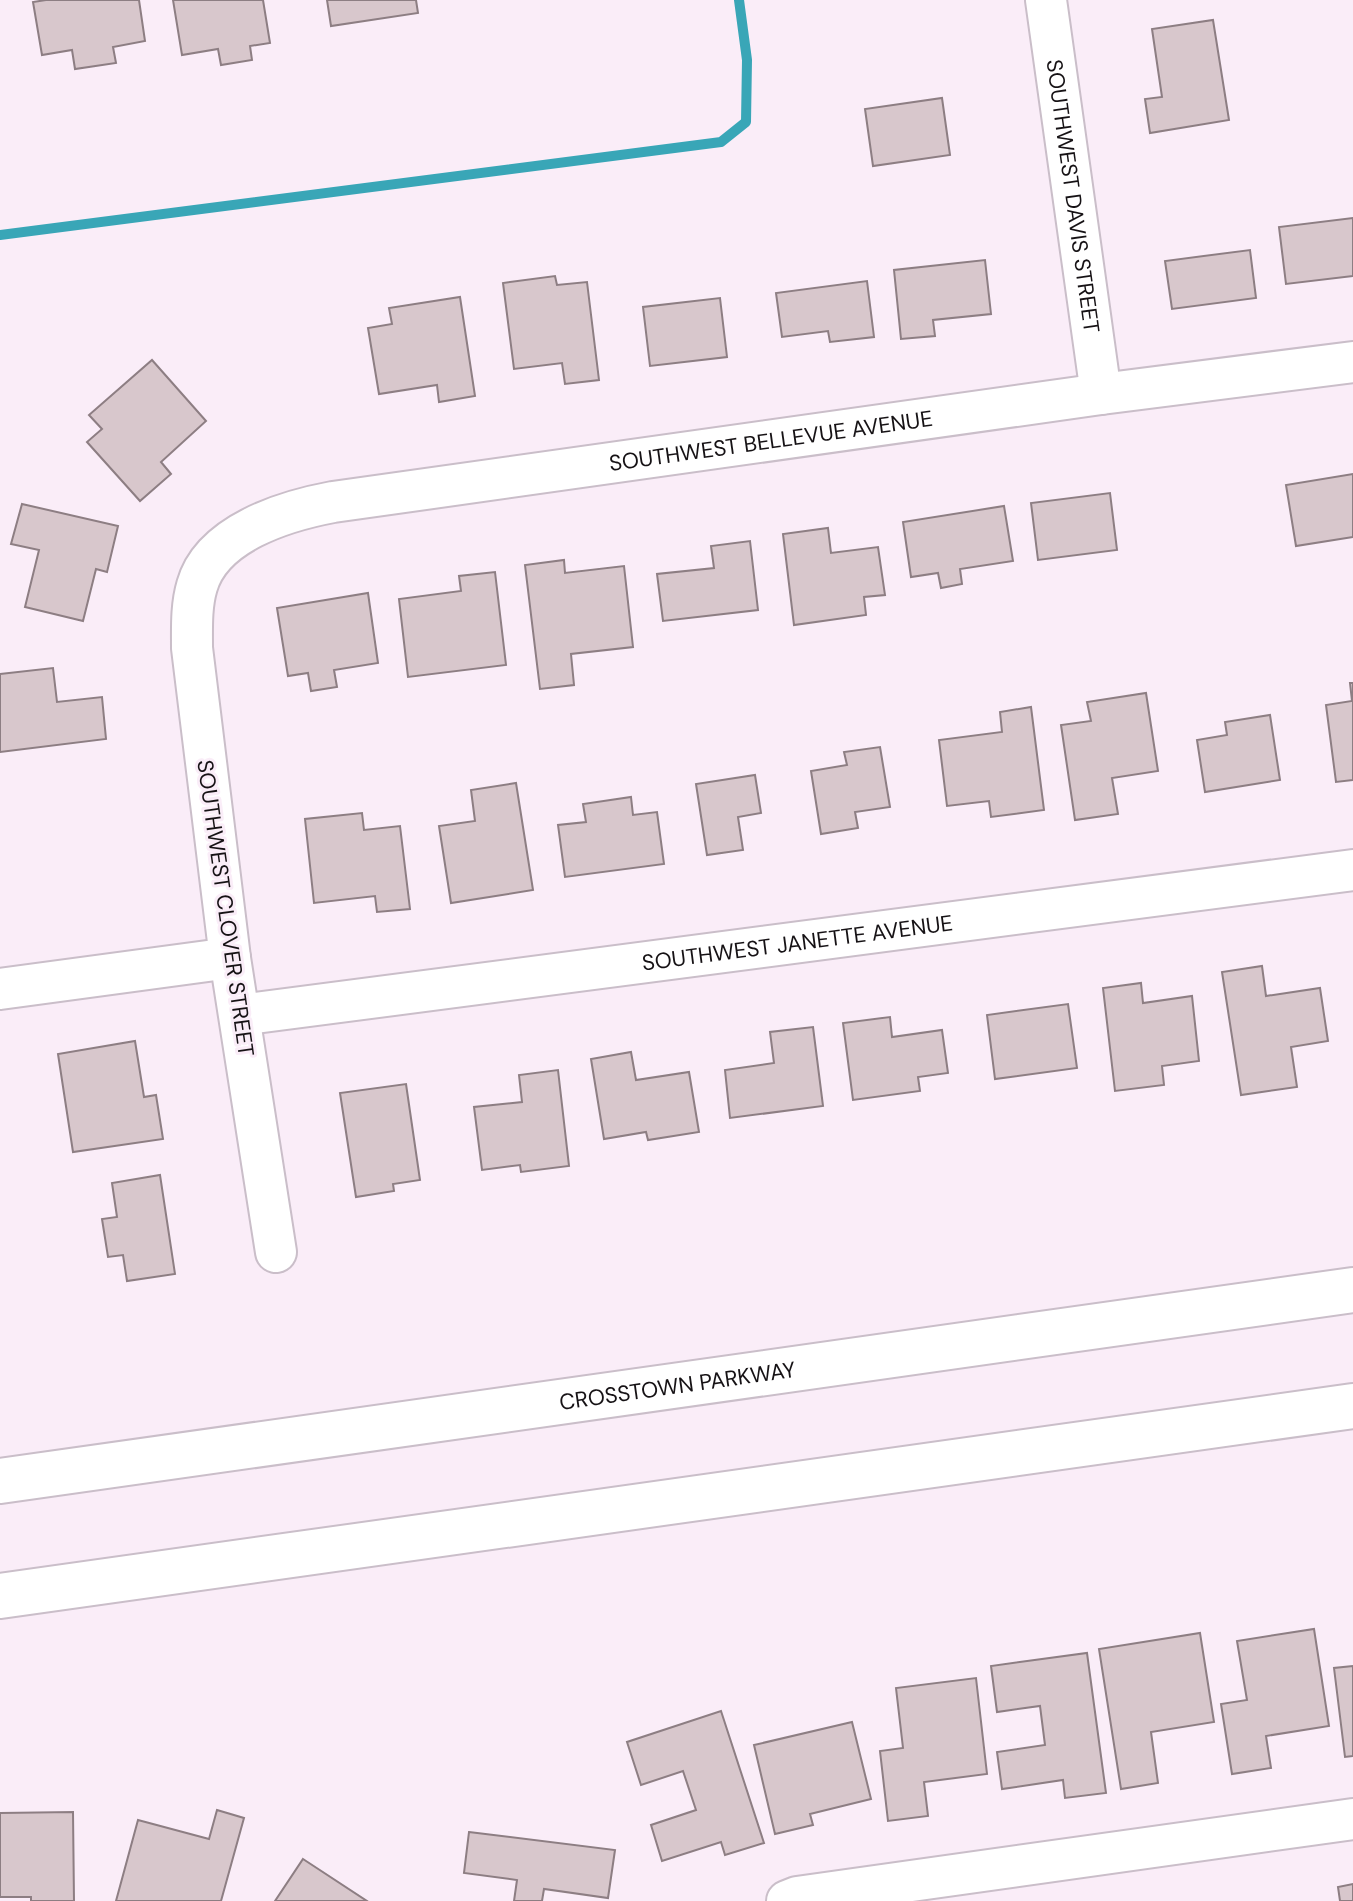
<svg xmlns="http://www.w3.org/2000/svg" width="1353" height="1901" viewBox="0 0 1353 1901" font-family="'DM Sans',sans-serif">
	<rect width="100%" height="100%" fill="#faedf8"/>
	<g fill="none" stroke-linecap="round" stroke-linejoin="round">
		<path stroke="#39a6b7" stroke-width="10" d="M0 235 721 142 746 122 747 60 739 0"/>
	</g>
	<g fill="#d8c7cc" stroke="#8d7e83" stroke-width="2">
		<path d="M46 0H139L145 41 113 47 116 63 75 69 72 50 42 55 33 2Z"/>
		<path d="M173 0H263L270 43 250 46 252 60 221 65 218 49 182 55Z"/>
		<path d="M327 0H416L418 13 331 26Z"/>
		<path d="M1213 20 1229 120 1150 133 1145 99 1162 97 1152 29Z"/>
		<path d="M942 98 950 155 873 166 865 109Z"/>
		<path d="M1353 218V276L1286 284 1279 227Z"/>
		<path d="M1250 250 1256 298 1172 309 1165 261Z"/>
		<path d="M985 260 991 314 933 320 935 336 901 339 894 270Z"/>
		<path d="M555 276 557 285 587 282 599 380 565 384 562 363 514 369 503 283Z"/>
		<path d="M867 281 874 337 830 342 828 331 782 337 776 293Z"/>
		<path d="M460 297 475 396 439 402 437 385 379 394 368 328 392 324 389 308Z"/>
		<path d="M720 298 727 357 650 366 643 307Z"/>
		<path d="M152 360 206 421 161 462 171 474 140 501 87 442 102 429 89 415Z"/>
		<path d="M1353 474V537L1296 546 1286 485Z"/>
		<path d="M1110 493 1117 550 1038 560 1031 503Z"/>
		<path d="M22 504 118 526 107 572 96 569 83 621 25 607 39 550 11 544Z"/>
		<path d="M1004 506 1013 561 960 569 962 584 941 588 938 573 911 577 903 522Z"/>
		<path d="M828 528 831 553 878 547 885 595 864 597 866 615 794 625 783 534Z"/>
		<path d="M750 541 758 610 663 621 657 574 714 568 711 546Z"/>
		<path d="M564 560 565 573 624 566 633 647 571 654 574 685 540 689 525 565Z"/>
		<path d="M495 572 506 665 408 677 399 599 461 591 459 576Z"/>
		<path d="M368 593 378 663 334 670 337 687 311 691 308 673 288 676 277 608Z"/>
		<path d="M53 668 57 702 102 697 106 739 0 752V674Z"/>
		<path d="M1350 683H1353V780L1336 782 1326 705 1352 701Z"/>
		<path d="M1146 693 1158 771 1112 778 1118 814 1075 820 1061 725 1091 721 1087 702Z"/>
		<path d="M1031 707 1044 810 991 817 989 801 947 806 939 740 1002 732 1000 712Z"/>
		<path d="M1270 715 1280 780 1205 792 1197 740 1227 735 1225 722Z"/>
		<path d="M880 747 890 807 855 812 858 828 821 834 811 771 847 765 844 752Z"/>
		<path d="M755 775 761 813 738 817 743 850 707 855 696 784Z"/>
		<path d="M516 783 533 890 451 903 439 826 475 821 471 790Z"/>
		<path d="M631 797 633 815 657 812 664 864 565 877 558 825 586 822 583 804Z"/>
		<path d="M362 813 364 830 400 826 410 909 377 912 375 896 314 903 305 819Z"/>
		<path d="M1262 966 1266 996 1320 988 1328 1041 1291 1047 1297 1087 1241 1095 1222 972Z"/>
		<path d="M1141 983 1143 1003 1192 996 1199 1061 1162 1066 1164 1085 1115 1091 1103 988Z"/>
		<path d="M1068 1004 1077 1068 995 1079 987 1015Z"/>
		<path d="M890 1017 892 1037 942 1030 948 1073 918 1077 920 1091 853 1100 843 1023Z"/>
		<path d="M813 1027 823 1106 730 1118 725 1070 774 1063 770 1032Z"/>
		<path d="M135 1041 144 1097 156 1095 163 1139 73 1152 58 1054Z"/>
		<path d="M631 1052 636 1080 689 1072 699 1132 648 1140 646 1132 604 1139 591 1059Z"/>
		<path d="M558 1070 569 1166 521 1172 520 1165 482 1170 474 1107 522 1102 519 1075Z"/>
		<path d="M406 1084 420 1180 393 1184 394 1191 356 1197 340 1093Z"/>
		<path d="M160 1175 175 1274 127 1281 123 1255 108 1257 102 1219 117 1217 112 1183Z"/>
		<path d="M1314 1629 1329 1726 1266 1736 1271 1768 1232 1774 1221 1704 1247 1700 1237 1641Z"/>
		<path d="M1200 1633 1214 1722 1151 1732 1158 1783 1121 1789 1099 1649Z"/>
		<path d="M1087 1653 1106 1793 1065 1798 1063 1780 1002 1789 997 1752 1045 1745 1040 1706 997 1712 991 1666Z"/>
		<path d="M1353 1666V1756L1345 1757 1334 1668Z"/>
		<path d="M976 1678 987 1774 924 1782 928 1816 888 1821 880 1751 903 1748 896 1688Z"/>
		<path d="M721 1711 764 1843 725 1855 721 1842 662 1861 651 1825 696 1810 683 1771 641 1785 627 1742Z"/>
		<path d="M852 1722 871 1799 810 1814 813 1825 775 1834 754 1745Z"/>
		<path d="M217 1810 244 1818 221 1901H116L138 1820 209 1839Z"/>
		<path d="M73 1812 74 1901H31V1897H0V1813Z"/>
		<path d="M469 1832 615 1850 608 1898 544 1889 542 1901H514L517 1880 464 1873Z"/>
		<path d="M303 1859 367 1901H275Z"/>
		<path d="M1353 1884V1901H1340L1338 1887Z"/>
	</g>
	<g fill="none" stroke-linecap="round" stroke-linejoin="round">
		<g stroke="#cabec9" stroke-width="44">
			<g id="street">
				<path id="s1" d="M1046 0 1101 394"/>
				<path d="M0 989 230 958"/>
				<path id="s2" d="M240 1015 1353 870"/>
				<path id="s3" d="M276 1252 230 958 192 648C192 628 191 606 197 586 212 533 285 511 333 502L1101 394 1353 362"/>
				<path d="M787 1901 797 1897 1353 1819"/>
			</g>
		</g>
		<g stroke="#cabec9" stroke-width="48">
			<g id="secondary">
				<path id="s4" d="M0 1481 1353 1290"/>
				<path d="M0 1596 1353 1406"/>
			</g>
		</g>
		<use href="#street" stroke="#fff" stroke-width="40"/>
		<use href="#secondary" stroke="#fff" stroke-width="44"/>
	</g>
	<g text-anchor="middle" stroke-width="6" stroke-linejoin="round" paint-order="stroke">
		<g font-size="22" fill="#161215" stroke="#faedf8">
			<text dy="8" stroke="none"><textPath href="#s1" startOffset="198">SOUTHWEST DAVIS STREET</textPath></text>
			<text dy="8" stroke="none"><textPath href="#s3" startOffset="1282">SOUTHWEST BELLEVUE AVENUE</textPath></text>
			<text transform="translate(226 908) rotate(82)" y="8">SOUTHWEST CLOVER STREET</text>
			<text dy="8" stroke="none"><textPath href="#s2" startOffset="562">SOUTHWEST JANETTE AVENUE</textPath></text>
			<text dy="8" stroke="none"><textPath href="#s4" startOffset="684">CROSSTOWN PARKWAY</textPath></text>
		</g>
	</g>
</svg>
